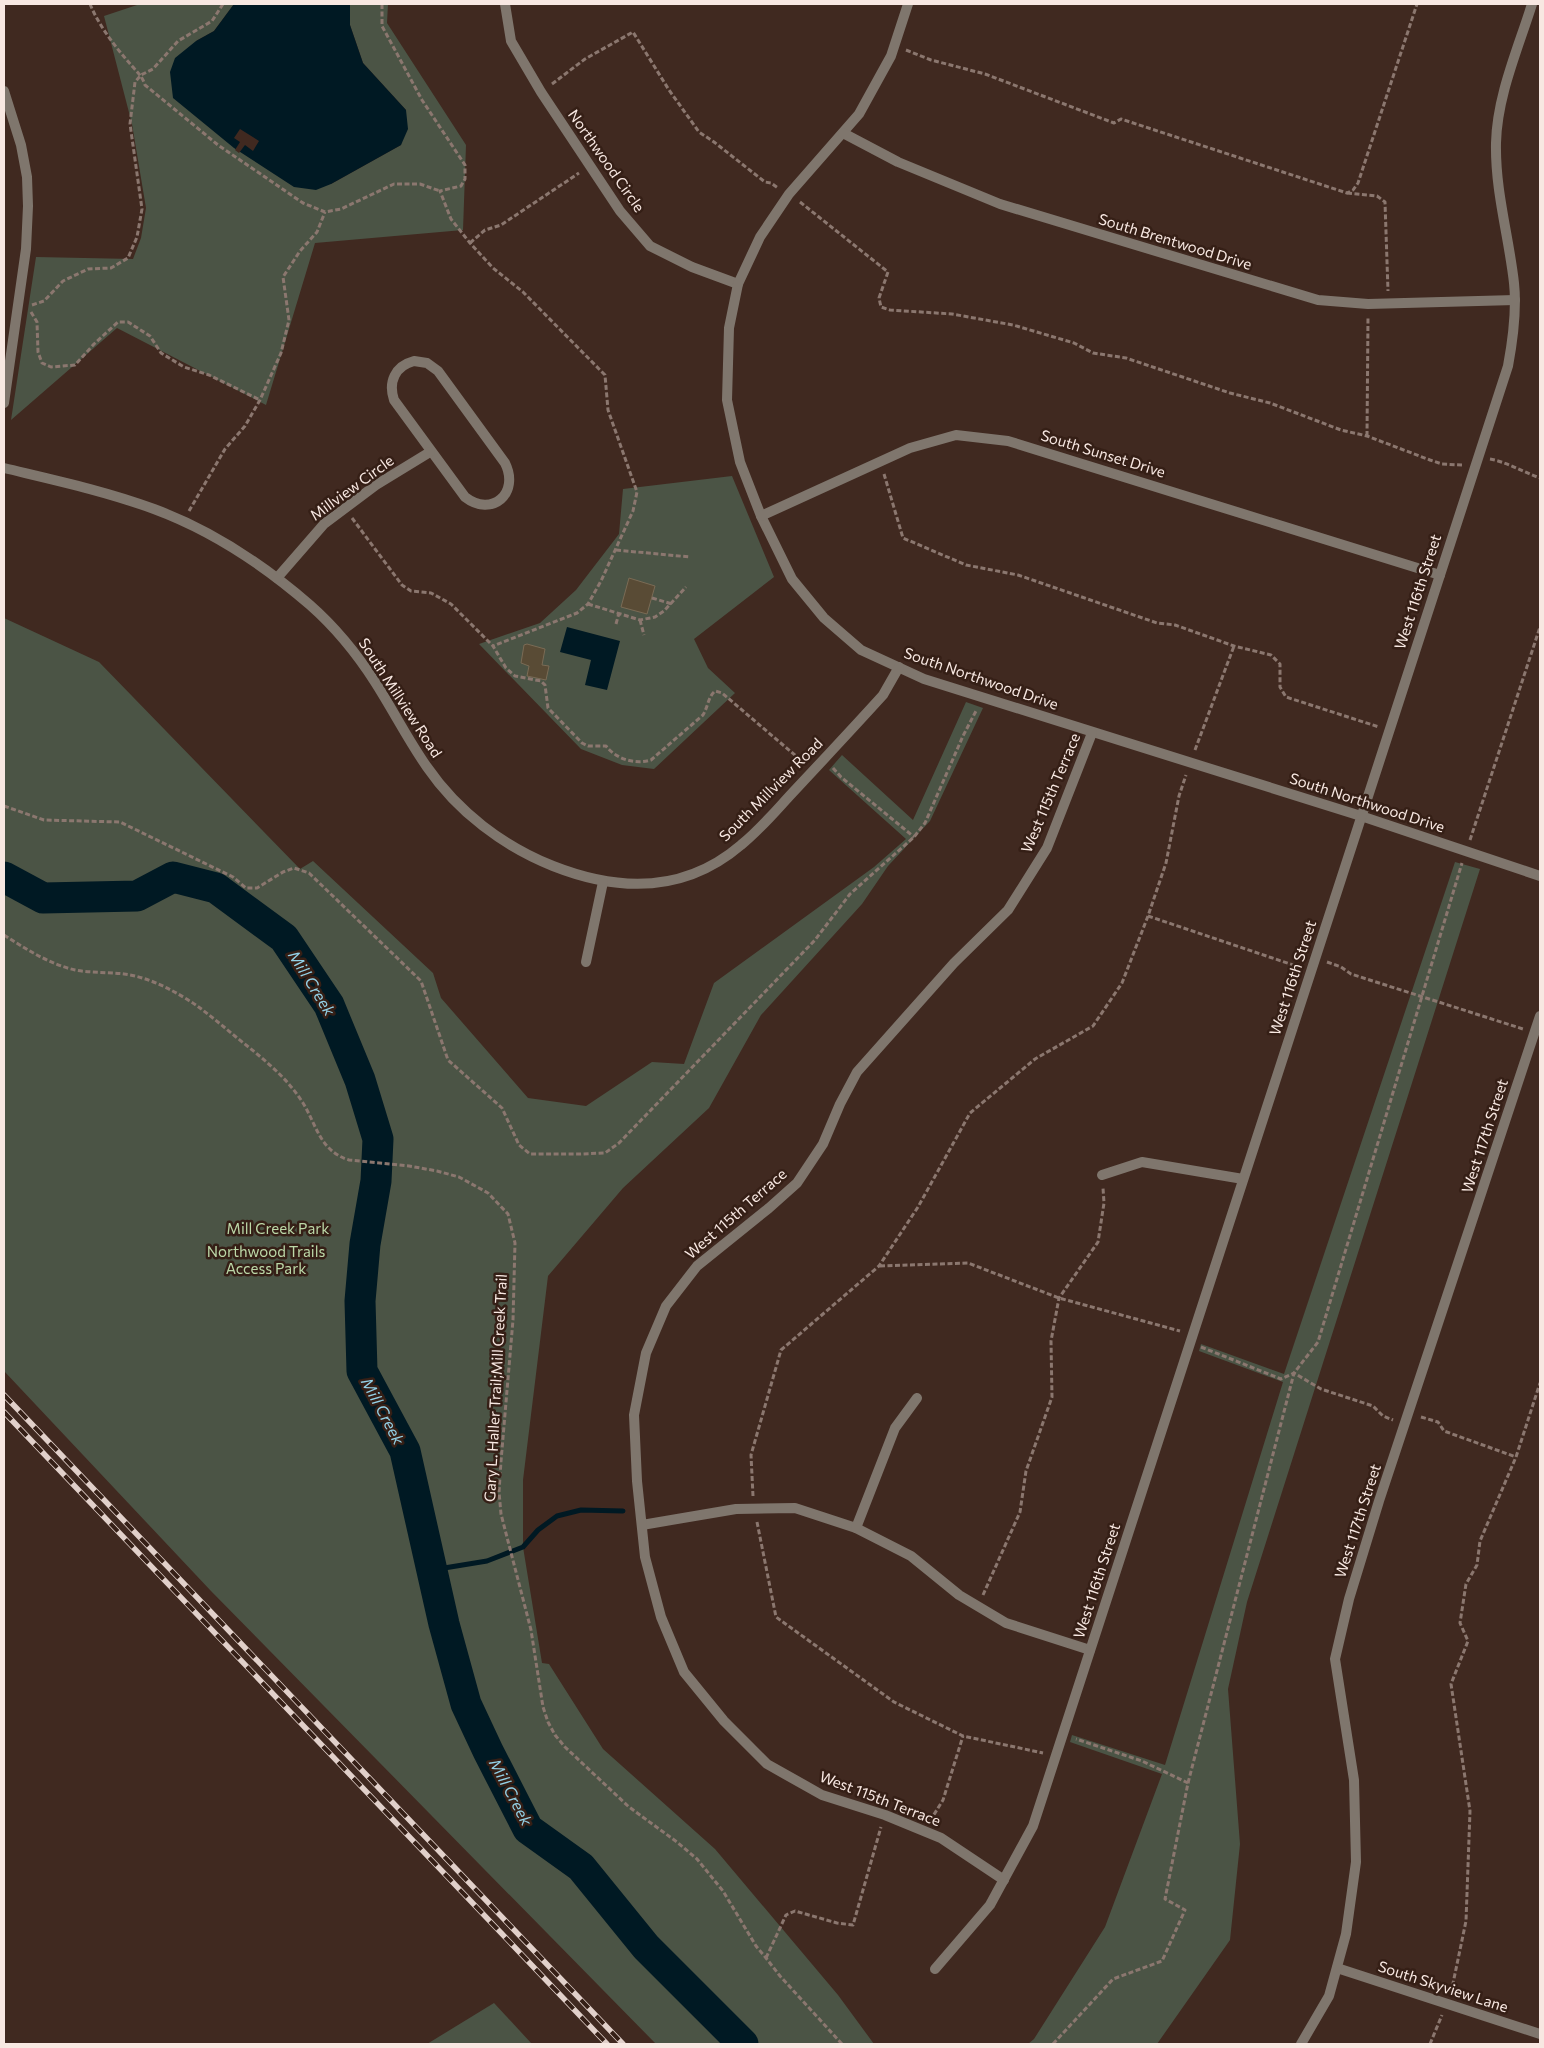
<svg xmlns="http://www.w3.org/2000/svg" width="1544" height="2048" viewBox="0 0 1544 2048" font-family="Commissioner,sans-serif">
	<rect width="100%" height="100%" fill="#402920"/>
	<g fill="#4b5445">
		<path d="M140 4H234L214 31 196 41 331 184 401 145 406 110 363 63 350 25V4H388L387 23 466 145 463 230 315 243 266 405 117 328 11 420 36 257 133 259 141 238 146 208 132 124 104 16Z"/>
		<path d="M732 476 774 577 694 639 708 668 735 693 654 769 622 765 581 749 479 644 540 623 576 590 619 534 623 489Z"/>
		<path d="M4 618 99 662 300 869 313 861 433 973 441 998 528 1098 586 1106 652 1062 684 1064 714 983 874 867 906 839 829 770 842 755 913 820 966 702 983 708 930 821 888 866 862 904 761 1015 709 1108 623 1188 548 1276 523 1480V1547L542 1663 549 1664 603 1749 715 1849 838 1995 874 2044H656L211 1591 4 1371Z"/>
		<path d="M1455 862 1480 869 1247 1602 1228 1689 1240 1844 1230 1940 1157 2044H1028L1034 2039 1105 1927 1162 1774 1070 1742 1072 1735 1165 1765 1283 1382 1199 1351 1201 1344 1284 1374Z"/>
		<path d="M494 2003 532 2044H427Z"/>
	</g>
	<g fill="#001923">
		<path d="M234 4H350V25L363 63 406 110 408 129 401 145 331 184 316 190 294 187 234 148 173 98 170 72 175 58 196 41 214 31Z"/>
		<path d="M567 627 620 641 607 690 585 685 591 660 560 652Z"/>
	</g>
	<path fill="#402920" d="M240 129 259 141 253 151 245 145 239 153 235 150 240 142 234 138Z"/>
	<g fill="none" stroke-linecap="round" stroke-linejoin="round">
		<path stroke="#001923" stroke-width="5" d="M432 1570 487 1561 523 1547 538 1530 557 1516 581 1510 623 1511"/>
		<path stroke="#001923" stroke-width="31" d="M4 877 43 898 137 896 173 877 216 888 284 938 329 1005 360 1080 378 1139 376 1181 365 1244 360 1301 362 1371 405 1451 444 1624 466 1704 488 1751 528 1829 581 1867 646 1947 743 2044"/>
	</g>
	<g fill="#594b35" stroke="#7a6b55">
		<path d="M629 578 655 586 647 614 621 607Z"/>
		<path d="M527 644 545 649 542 665 549 666 546 680 527 676 529 666 521 663 524 645Z"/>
	</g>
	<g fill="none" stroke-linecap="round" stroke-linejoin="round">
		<g stroke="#8b776f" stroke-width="3" stroke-dasharray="5 2.5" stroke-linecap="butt">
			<path d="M90 4C99 26 116 48 132 66 138 73 142 76 145 85L218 145 303 203 325 212 341 209 394 184H420L440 191"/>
			<path d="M382 4V26L422 100 465 165V179L461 186 440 191 451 219 470 243 493 268 523 292 605 375 608 410 637 492 633 511 601 581 588 604 577 613 493 646"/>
			<path d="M906 50 931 60 985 74 1114 123 1121 119 1347 193 1353 190 1358 183 1417 4"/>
			<path d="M552 84 585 59 633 32 669 90 699 132 714 142 765 182 771 183 778 188"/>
			<path d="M1347 193 1377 196 1385 202 1388 291"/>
			<path d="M800 202 888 272 879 298 881 307 890 310 952 314 1013 325 1074 343 1093 353 1126 358 1230 393 1270 403 1341 430 1367 436 1430 460 1442 464 1462 465"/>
			<path d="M470 243 485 230 501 225 579 173"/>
			<path d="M32 305 44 301 63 281 88 269 111 268 128 258 137 237 142 209 130 124 135 82 141 75 153 69 178 41 212 21 223 4"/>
			<path d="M31 312 37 322 38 352 42 363 51 367 75 365 94 344 118 322H128L150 336 161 353 184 367 209 375 260 400"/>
			<path d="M1367 436 1368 317"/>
			<path d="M1490 459C1507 462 1523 472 1540 478"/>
			<path d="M884 474 903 538 966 565 1018 575 1157 623 1175 625 1234 646 1271 655 1280 664V687L1286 697 1379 727"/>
			<path d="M189 511 225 449 245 426 260 400 281 353 289 320 283 277 300 251 317 232 325 212"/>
			<path d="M352 518 402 585 411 591 431 593 451 604 493 646 506 668 515 676 541 681 545 685 548 708 582 743 588 746H606C616 759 635 765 651 760L703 715C708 707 708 697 715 691L722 693 803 762"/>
			<path d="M616 550 690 557"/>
			<path d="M652 598 672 604"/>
			<path d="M588 604 640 620 655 617 664 611 686 587"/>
			<path d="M640 620 644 635"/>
			<path d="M616 624 619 613"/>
			<path d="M1195 750 1234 646"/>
			<path d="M833 768 841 777 914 837"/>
			<path d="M4 806 44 820 120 822 233 877 246 888H257L283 872 294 868 309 873 421 981 448 1060 502 1108 519 1145 530 1154H581L605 1153 619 1143 815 940 850 894 914 837 925 823 963 736 977 709"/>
			<path d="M1470 840 1540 627"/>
			<path d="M1148 916 1299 967"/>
			<path d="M4 935C26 949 49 964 75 970 91 973 108 972 124 974 150 977 179 993 200 1008 212 1017 224 1027 236 1037 261 1057 286 1076 303 1103 317 1126 320 1151 349 1160L409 1166 437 1171 459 1177 488 1193 508 1214 515 1243 513 1320 501 1461 499 1492 501 1514 531 1630 543 1707 548 1722 555 1735 565 1747 629 1807 677 1842 697 1859 723 1891 756 1946 766 1958 780 1976 842 2044"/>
			<path d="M1327 962 1341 967 1351 974 1523 1029"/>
			<path d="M880 1266 968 1263 1059 1298 1180 1331"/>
			<path d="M1201 1347 1281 1379 1294 1373 1321 1389 1373 1406 1383 1416 1393 1420"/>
			<path d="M1421 1417 1438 1422 1444 1431 1516 1457"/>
			<path d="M753 1496 751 1455 781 1350 879 1266 918 1207 970 1113 1035 1059 1093 1026 1122 983 1148 916 1166 863 1179 796 1186 775"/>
			<path d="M757 1522 776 1617 894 1702 963 1736 1043 1753"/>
			<path d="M983 1595 1020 1512 1026 1471 1052 1397 1051 1341 1059 1298 1098 1242 1104 1203 1103 1188"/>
			<path d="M1188 1783 1294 1373 1318 1342 1462 863"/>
			<path d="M930 1821 943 1800 963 1736"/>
			<path d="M766 1958 786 1915 795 1911 837 1923 853 1925 881 1827"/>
			<path d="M1451 1993 1466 1921 1470 1811 1451 1684 1468 1641 1460 1623 1466 1584 1477 1565 1480 1541 1516 1457 1540 1383"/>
			<path d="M1053 2044 1113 1979 1162 1961 1185 1910 1165 1899 1188 1783 1142 1761 1076 1739"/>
			<path d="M1430 2044 1442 2015"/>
		</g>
		<g stroke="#7f766d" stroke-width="10">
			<path d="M505 4 511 41 541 92 620 211 650 246 692 267 738 284"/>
			<path d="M908 4 891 56 859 114 789 194 760 237 738 284 729 328 727 400 740 462 761 516 792 579 824 618 861 650 924 679 1361 816 1540 876"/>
			<path d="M4 91 21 145 27 177 28 206 26 249 4 403"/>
			<path d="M843 133 898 162 1000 204 1318 300 1368 304 1515 300"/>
			<path d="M414 361 427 363 438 371 505 463C520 493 492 518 465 497L394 400C388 382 395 366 414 361Z"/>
			<path d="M4 468C54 480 105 491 154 509 211 530 265 566 310 605 335 627 357 654 375 682 393 710 408 740 427 767 458 812 503 846 553 866 619 892 685 893 741 845 761 829 778 808 796 789 825 758 854 727 883 695L899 667"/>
			<path d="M761 516 910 448 956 435 1008 441 1440 575"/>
			<path d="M277 578 324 524 376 485 430 452"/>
			<path d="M586 962 603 882"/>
			<path d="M1102 1175 1142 1162 1243 1179"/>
			<path d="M642 1525 736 1509 795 1508 856 1528 911 1556 959 1595 1006 1623 1090 1650"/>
			<path d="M856 1528 895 1428 917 1398"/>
			<path d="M1004 1880 941 1838 885 1815 822 1795 767 1764 724 1721 684 1672 661 1617 645 1557 637 1481 634 1415 646 1353 666 1306 697 1266 769 1208 797 1183 823 1144 840 1104 857 1072 954 963 1008 910 1047 848 1092 733"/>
			<path d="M1337 1968 1540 2034"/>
			<path d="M935 1969 990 1905 1033 1826 1508 366C1513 339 1517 311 1514 283 1509 237 1495 191 1496 143 1497 96 1518 49 1532 4"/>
			<path d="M1301 2044 1329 1996 1346 1934 1356 1862 1354 1780 1335 1659 1349 1599 1379 1501 1540 1016"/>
		</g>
		<g stroke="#e1d0ca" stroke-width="5.5">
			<g id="rail">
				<path d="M4 1395 623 2044"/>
				<path d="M4 1412 607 2044"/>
			</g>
		</g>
		<use href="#rail" stroke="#351f16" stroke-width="4" stroke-dasharray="11" stroke-linecap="butt"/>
	</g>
	<g text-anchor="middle" stroke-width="5" stroke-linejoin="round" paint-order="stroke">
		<g font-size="15" fill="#f8e8e2" stroke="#351f16">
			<text transform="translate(606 161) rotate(55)" y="5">Northwood Circle</text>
			<text transform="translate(1175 242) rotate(17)" y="5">South Brentwood Drive</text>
			<text transform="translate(1103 454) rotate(17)" y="5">South Sunset Drive</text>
			<text transform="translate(352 488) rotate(-36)" y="5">Millview Circle</text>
			<text transform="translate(1418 592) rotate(-72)" y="5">West 116th Street</text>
			<text transform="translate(981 679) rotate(19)" y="5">South Northwood Drive</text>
			<text transform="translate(400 698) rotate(57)" y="5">South Millview Road</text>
			<text transform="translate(771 790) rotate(-45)" y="5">South Millview Road</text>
			<text transform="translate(1051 793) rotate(-67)" y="5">West 115th Terrace</text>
			<text transform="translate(1367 803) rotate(18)" y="5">South Northwood Drive</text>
			<text transform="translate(1293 978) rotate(-72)" y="5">West 116th Street</text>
			<text transform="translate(1485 1136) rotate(-72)" y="5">West 117th Street</text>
			<text transform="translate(736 1214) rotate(-41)" y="5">West 115th Terrace</text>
			<text transform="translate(496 1388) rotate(-87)" y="5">Gary L. Haller Trail;Mill Creek Trail</text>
			<text transform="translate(1358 1521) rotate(-72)" y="5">West 117th Street</text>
			<text transform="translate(1097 1581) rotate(-72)" y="5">West 116th Street</text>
			<text transform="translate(880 1799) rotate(21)" y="5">West 115th Terrace</text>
			<text transform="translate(1443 1987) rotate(18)" y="5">South Skyview Lane</text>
		</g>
		<g font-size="15" fill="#bcd8a8" stroke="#351f16">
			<text x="278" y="1234">Mill Creek Park</text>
			<text x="266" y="1257">Northwood Trails<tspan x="266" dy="17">Access Park</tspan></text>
		</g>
		<g font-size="16" font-style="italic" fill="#93d1e7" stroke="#351f16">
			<text transform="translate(312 983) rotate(58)" y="6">Mill Creek</text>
			<text transform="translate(383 1411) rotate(62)" y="6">Mill Creek</text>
			<text transform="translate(511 1792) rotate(62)" y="6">Mill Creek</text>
		</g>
	</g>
	<rect width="1544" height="2048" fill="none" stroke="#f8e8e2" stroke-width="10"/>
</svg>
